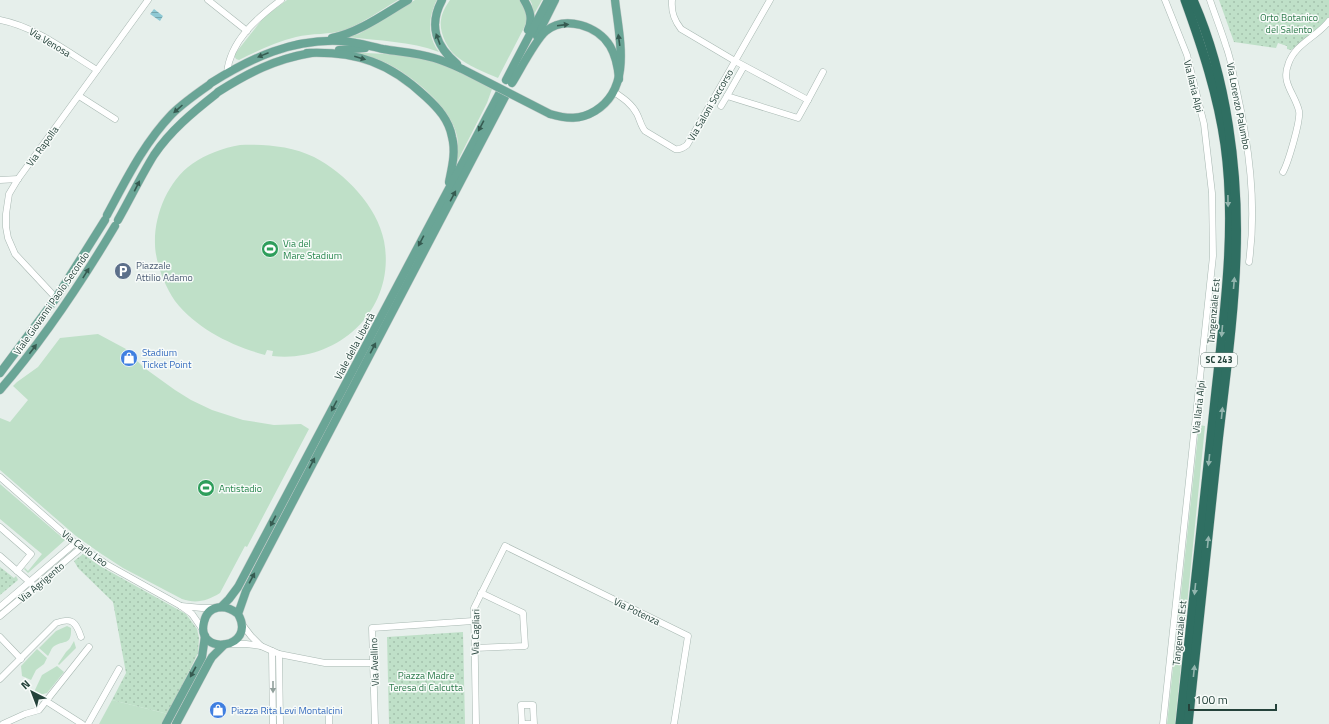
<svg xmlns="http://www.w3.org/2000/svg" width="1329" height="724" viewBox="0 0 1329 724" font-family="'Titillium Web',sans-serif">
	<defs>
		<pattern id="park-dots" width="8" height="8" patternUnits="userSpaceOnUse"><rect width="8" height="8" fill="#bfe0c8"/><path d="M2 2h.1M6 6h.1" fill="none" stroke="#a4c1ad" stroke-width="1.8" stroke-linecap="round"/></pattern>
		<pattern id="water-rules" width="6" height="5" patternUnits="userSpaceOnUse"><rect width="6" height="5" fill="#8ec9d4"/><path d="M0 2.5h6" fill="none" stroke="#74a5ad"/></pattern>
	</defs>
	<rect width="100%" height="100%" fill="#e6efeb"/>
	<g fill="#bfe0c8">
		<path d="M287 0H398C381 10 363 23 345 30 329 35 312 33 296 37 276 42 257 51 239 60L236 59 234 55 264 17Z"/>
		<path d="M415 0H437C434 4 434 8 432 12 428 27 430 40 439 52 410 41 379 41 348 37L359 34Z"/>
		<path d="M450 0H520L527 14V22L498 78C484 72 468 66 456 56 447 48 439 32 441 20 442 12 446 6 450 0Z"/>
		<path d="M530 0H542L533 16 532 4Z"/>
		<path d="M354 53C383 53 418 55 445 65 461 71 477 81 492 89L487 103 455 166C457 156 459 146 457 136 451 108 416 79 392 66 380 59 367 56 354 53Z"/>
		<path d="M240 145C264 144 291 146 314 157 345 173 377 206 384 241 397 309 338 364 272 356L273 351 267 350 265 355C232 346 197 329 175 301 165 287 155 261 155 244 154 215 168 181 192 164 206 154 223 148 240 145Z"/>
		<path d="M98 334 126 349 143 367 175 390 191 400 212 410 243 420 274 425 301 424 309 429 247 547 245 546 220 593C207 601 196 604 182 599L123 568 100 553 76 536 0 470V418L10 422 28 400 13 386 17 382 38 367 60 338Z"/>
		<path d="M1199 425 1205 426 1175 724H1167Z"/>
		<path d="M0 484 65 540 28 573 24 569 25 568 28 571 42 554 0 519Z"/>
		<path d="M67 626 71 628C72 647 63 639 53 647 51 649 50 653 48 656L39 648 56 631Z"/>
		<path d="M74 641 76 648 59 665 58 664 66 652 70 648Z"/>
		<path d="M37 649 47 658 44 664 36 670 31 680 22 676 21 666Z"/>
		<path d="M57 666 64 672 47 693 35 696 34 692 42 675Z"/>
		<path d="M112 700 168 714 162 724H99Z"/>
	</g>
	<g fill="url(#park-dots)">
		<path d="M1219 0H1329V18L1316 33 1291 50 1287 49V46L1278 43 1276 48 1234 42Z"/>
		<path d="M83 554 100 566 186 614 197 629 199 638 198 653 168 714 112 700 126 673 113 602 78 568 74 561Z"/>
		<path d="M0 567 14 578 16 576 18 580 0 595Z"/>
		<path d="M463 632 465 724H389L387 637Z"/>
	</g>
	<path fill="url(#water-rules)" d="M154 9 163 16 160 21 150 14Z"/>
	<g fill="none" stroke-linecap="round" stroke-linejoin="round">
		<g stroke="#a8b8b2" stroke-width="7">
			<g id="minor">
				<path d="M208 0 247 31"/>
				<path d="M672 0C671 12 674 20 681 29L735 61 808 100 798 118 727 96 744 66"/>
				<path d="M1210 0C1215 15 1221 30 1226 46 1231 59 1233 74 1236 87 1249 145 1257 204 1249 262"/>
				<path d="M0 20C36 27 66 51 97 70"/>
				<path d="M227 73C230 41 257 18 281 0"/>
				<path d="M614 92C623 98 632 104 637 114 640 120 641 126 645 131L675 149C680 150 683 148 687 145L770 0"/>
				<path d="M79 96 115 119"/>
				<path d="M808 100 823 72"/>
				<path d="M721 106 727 96"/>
				<path d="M1283 172C1288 163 1301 120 1299 111 1295 94 1281 83 1288 65 1294 44 1317 37 1329 21"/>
				<path d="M0 180 18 179"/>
				<path d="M56 298 15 254 8 238 6 227V214L9 194 18 179 148 0"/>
				<path d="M0 477 75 543 106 564 181 606 192 614 203 630"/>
				<path d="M0 527 31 554 17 571"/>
				<path d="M0 556 32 584"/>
				<path d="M181 606 202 608H215"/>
				<path d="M0 607 75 543"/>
				<path d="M0 616 82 547"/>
				<path d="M241 623 251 636 261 646"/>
				<path d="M0 637 21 659"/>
				<path d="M230 644H246L261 646 279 654 325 663H374"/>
				<path d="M475 648 525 646 523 613 481 593"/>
				<path d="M272 651 273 724"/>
				<path d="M279 654 280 724"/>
				<path d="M0 679 56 623C72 617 76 622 81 637"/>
				<path d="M46 701 82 724"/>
				<path d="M329 714V724"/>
				<path d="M3 724 25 714 39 710 89 647"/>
				<path d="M88 724 119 669"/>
				<path d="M375 724 372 628 473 621"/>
				<path d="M476 724 474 608 505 546 688 636 674 724"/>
				<path d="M534 724H522L521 705H533L534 724"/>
				<path d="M1163 724 1213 256 1212 193 1204 124 1187 55 1165 0"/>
			</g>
		</g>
		<g stroke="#c2cac8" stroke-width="9">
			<g id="major">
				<path d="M442 0C428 26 436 46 457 64"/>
				<path d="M524 0C530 10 533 19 528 30"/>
				<path d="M537 36 555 0"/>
				<path d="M332 38C360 32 384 14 408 0"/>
				<path d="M339 50 365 48"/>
				<path d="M307 53C357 51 390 63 426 97 438 108 449 120 452 137 456 152 452 167 449 182"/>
				<path d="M506 80 548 0"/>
				<path d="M211 83C251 58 293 38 342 41 356 42 369 46 383 49 400 52 417 53 434 58 444 61 453 65 462 69"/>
				<path d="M512 83C520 70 536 39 546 31 565 15 598 26 610 46 616 56 618 67 619 79"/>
				<path d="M218 92C248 73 275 59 311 53"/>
				<path d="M550 114C567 119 580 120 595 111 633 88 619 37 615 0"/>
				<path d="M107 215C126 180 144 143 172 114 183 103 196 94 209 85"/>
				<path d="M118 220C130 199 141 176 154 155 170 131 193 112 216 94"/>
				<path d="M0 373 56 298 105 220"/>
				<path d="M0 390C44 339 81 283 115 226"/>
				<path d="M221 607 229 599 238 587 500 92"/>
				<path d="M238 614C226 604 208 604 204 622 195 657 258 649 238 614L246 591 506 95"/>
				<path d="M166 724 202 657 205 636"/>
				<path d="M176 724 209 662 212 657 224 645"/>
			</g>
		</g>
		<g stroke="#c2cac8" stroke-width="10">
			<g id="highway">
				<path d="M1180 724C1192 619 1203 514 1214 409 1223 323 1237 231 1225 145 1218 95 1202 47 1185 0"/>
				<path d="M1188 724C1198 630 1208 536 1218 442 1225 380 1234 318 1236 256 1239 172 1227 77 1193 0"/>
			</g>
		</g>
		<use href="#minor" stroke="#fff" stroke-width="6"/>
		<use href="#major" stroke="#6aa596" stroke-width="8"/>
		<use href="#highway" stroke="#2f6f62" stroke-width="9"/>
		<g stroke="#c2cac8" stroke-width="9" stroke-linecap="butt">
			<path id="major-bridge" d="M462 69 550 114"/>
		</g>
		<use href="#major-bridge" stroke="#6aa596" stroke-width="8"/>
	</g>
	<defs><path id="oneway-solid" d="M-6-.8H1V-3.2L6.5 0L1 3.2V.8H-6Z"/></defs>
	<g fill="#365b51">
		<use href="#oneway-solid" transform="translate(563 25) rotate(-7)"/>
		<use href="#oneway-solid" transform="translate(438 39) rotate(-110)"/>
		<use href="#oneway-solid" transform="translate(619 40) rotate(-98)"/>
		<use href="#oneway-solid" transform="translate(263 55) rotate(158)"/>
		<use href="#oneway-solid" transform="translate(360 58) rotate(16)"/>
		<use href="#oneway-solid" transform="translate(178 109) rotate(138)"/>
		<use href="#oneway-solid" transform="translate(481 126) rotate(118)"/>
		<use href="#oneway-solid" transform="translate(137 186) rotate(-63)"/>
		<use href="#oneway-solid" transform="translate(453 196) rotate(-62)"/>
		<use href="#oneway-solid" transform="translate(421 241) rotate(118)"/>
		<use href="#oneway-solid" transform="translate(86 273) rotate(-58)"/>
		<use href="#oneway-solid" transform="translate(373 348) rotate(-62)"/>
		<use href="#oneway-solid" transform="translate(33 349) rotate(-53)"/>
		<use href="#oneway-solid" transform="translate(334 406) rotate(118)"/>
		<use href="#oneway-solid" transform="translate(312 463) rotate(-62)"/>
		<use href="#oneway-solid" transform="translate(273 521) rotate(118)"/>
		<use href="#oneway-solid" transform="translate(252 578) rotate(-62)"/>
		<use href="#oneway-solid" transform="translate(193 672) rotate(119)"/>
	</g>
	<g fill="#93b5ae">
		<use href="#oneway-solid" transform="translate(1228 201) rotate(89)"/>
		<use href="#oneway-solid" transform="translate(1234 283) rotate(-85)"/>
		<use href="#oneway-solid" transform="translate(1222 331) rotate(95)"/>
		<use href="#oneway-solid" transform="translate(1222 413) rotate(-84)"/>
		<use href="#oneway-solid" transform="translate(1209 460) rotate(96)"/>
		<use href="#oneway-solid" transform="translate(1208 542) rotate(-84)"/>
		<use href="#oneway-solid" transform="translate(1195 589) rotate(96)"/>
		<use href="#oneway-solid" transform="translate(1194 671) rotate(-84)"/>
	</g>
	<use fill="#92a09c" href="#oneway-solid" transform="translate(273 687) rotate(90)"/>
	<defs>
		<g id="stadium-disc" transform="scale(0.9)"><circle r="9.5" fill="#2e9e5b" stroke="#f7fbf9"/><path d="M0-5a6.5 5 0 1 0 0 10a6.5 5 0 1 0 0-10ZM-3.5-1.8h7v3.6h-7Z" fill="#fff"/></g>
		<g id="parking-disc" transform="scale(0.9)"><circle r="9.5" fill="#5c6f8a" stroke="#f7fbf9"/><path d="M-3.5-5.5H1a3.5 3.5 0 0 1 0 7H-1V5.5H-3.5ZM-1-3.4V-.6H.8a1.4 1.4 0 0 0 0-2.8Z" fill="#fff"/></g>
		<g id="shop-disc" transform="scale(0.9)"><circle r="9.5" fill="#3f7fe0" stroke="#f7fbf9"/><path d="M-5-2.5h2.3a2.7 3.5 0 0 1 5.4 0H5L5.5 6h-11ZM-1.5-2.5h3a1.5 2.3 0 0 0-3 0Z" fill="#fff"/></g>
	</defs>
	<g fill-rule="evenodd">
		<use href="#stadium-disc" x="270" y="249"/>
		<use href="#parking-disc" x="123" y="271"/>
		<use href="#shop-disc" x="129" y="358"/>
		<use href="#stadium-disc" x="206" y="488"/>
		<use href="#shop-disc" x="218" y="710"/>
	</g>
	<g text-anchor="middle" stroke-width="3" stroke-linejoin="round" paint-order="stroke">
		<rect fill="#f7fbf9" stroke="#637a73" stroke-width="1" x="1201" y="353" width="36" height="14" rx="3"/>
		<g font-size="9" font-weight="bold" fill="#24423a">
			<text x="1219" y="363">SC 243</text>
		</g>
		<g font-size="10" fill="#2d7a4b" stroke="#f7fbf9">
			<text x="1289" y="21">Orto Botanico<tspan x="1289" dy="12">del Salento</tspan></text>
			<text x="426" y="679">Piazza Madre<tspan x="426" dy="12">Teresa di Calcutta</tspan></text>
		</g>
		<g font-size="10" fill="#24423a" stroke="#f7fbf9">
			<text transform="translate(50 42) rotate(31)" y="4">Via Venosa</text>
			<text transform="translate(1194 86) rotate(76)" y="4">Via Ilaria Alpi</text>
			<text transform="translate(710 105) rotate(-60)" y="4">Via Saloni Soccorso</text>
			<text transform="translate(1239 106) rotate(79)" y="4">Via Lorenzo Palumbo</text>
			<text transform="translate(42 146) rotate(-54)" y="4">Via Rapolla</text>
			<text transform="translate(51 303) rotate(-55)" y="4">Viale Giovanni Paolo Secondo</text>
			<text transform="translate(1213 311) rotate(-85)" y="4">Tangenziale Est</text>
			<text transform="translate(354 346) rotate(-62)" y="4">Viale della Libertà</text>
			<text transform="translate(1198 407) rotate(-84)" y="4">Via Ilaria Alpi</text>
			<text transform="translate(85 548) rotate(36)" y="4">Via Carlo Leo</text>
			<text transform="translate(41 582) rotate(-40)" y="4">Via Agrigento</text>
			<text transform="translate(637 611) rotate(26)" y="4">Via Potenza</text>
			<text transform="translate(475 632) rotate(-89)" y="4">Via Cagliari</text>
			<text transform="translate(1179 633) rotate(-84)" y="4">Tangenziale Est</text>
			<text transform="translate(374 662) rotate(-92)" y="4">Via Avellino</text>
		</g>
		<g font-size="10" fill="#27864d" stroke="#f7fbf9" text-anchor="start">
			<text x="283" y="247">Via del<tspan x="283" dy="12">Mare Stadium</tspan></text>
			<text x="219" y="492">Antistadio</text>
		</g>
		<g font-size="10" fill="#4e5e75" stroke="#f7fbf9" text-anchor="start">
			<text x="136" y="269">Piazzale<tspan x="136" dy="12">Attilio Adamo</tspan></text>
		</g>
		<g font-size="10" fill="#366cbe" stroke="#f7fbf9" text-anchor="start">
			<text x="142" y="356">Stadium<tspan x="142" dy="12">Ticket Point</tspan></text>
			<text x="231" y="714">Piazza Rita Levi Montalcini</text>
		</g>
	</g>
	<g transform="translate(32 692) rotate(318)" stroke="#f7fbf9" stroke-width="3" paint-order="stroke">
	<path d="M0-3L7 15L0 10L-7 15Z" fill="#24423a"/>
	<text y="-6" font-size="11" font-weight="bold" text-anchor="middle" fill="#24423a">N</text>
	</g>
	<path d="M1189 704v6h87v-6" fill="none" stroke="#24423a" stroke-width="2"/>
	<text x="1195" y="704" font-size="12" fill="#24423a" stroke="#f7fbf9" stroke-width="3" paint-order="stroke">100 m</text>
</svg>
